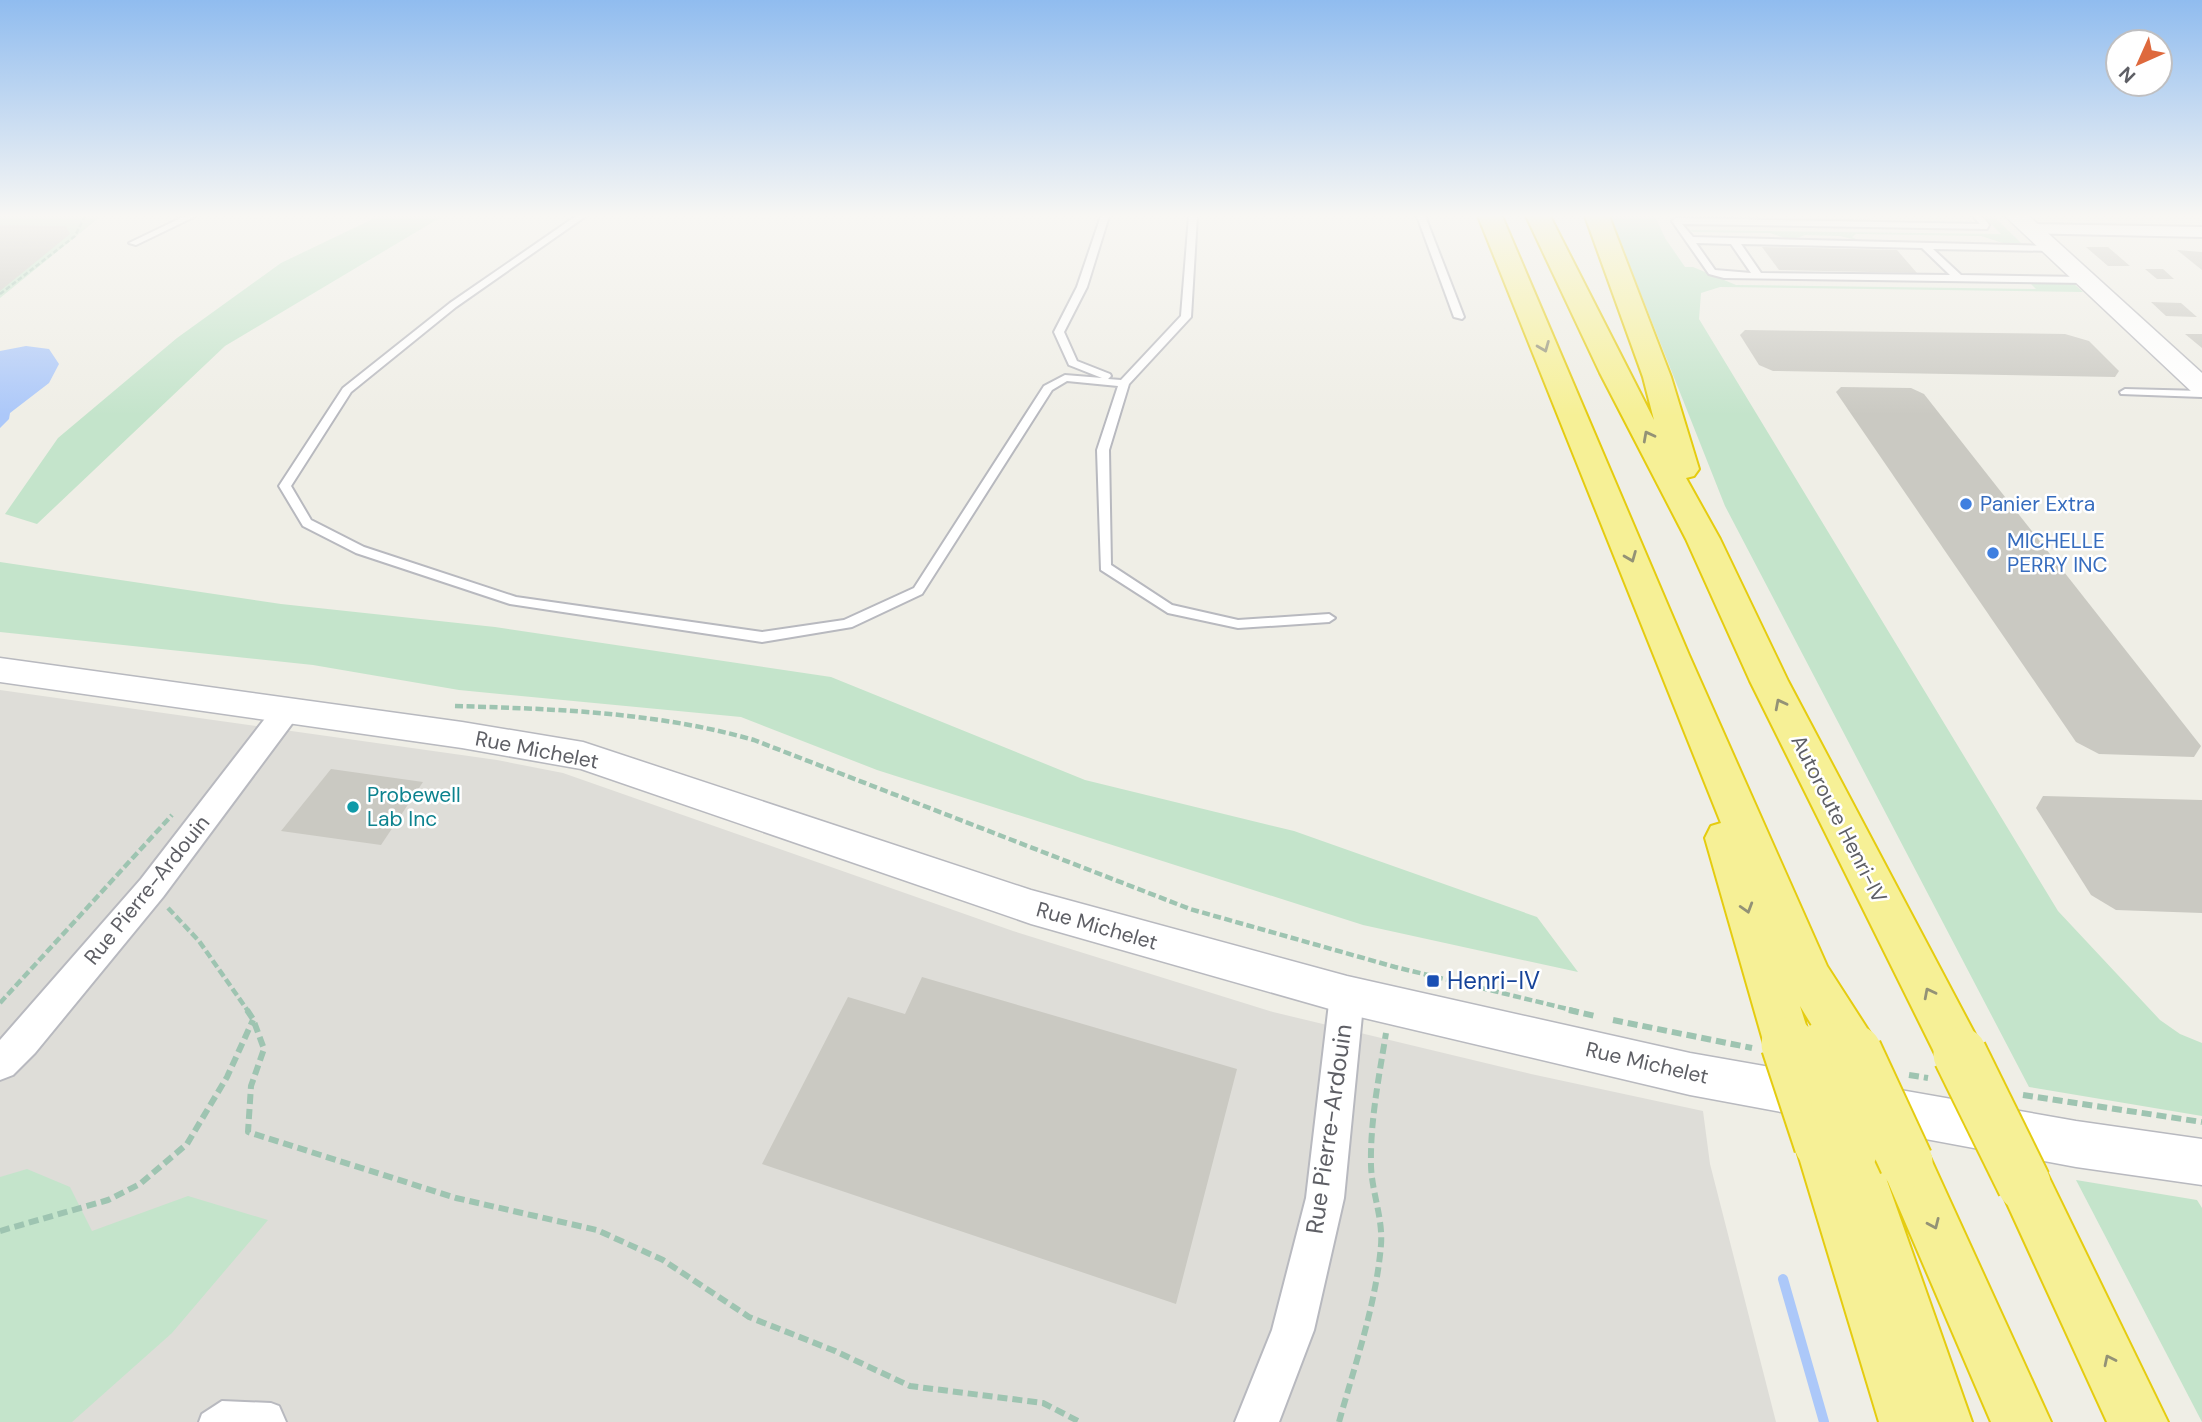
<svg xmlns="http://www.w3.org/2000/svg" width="2202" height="1422" viewBox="0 0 2202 1422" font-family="'DM Sans',sans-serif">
	<rect width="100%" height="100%" fill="#efeee6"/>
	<path fill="#deddd8" d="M0 690 497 760 563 773 1013 931 1273 1012 1531 1074 1703 1111 1710 1164 1776 1422H0Z"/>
	<g fill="#c4e4cb">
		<path d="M0 216H101L0 298Z"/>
		<path d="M379 216H443L225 346 37 524 5 514 58 438 177 338 281 263Z"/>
		<path d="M1610 216H1655L1665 238 1685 267H1693L1736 285 2036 289 2028 281 2067 282 2073 283 2083 292 1720 287 1701 293 1699 319 2058 911 2160 1020 2180 1034 2202 1043V1116L2029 1087 1725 506Z"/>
		<path d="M1983 216H1993L2021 243 2009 245 1981 236 1856 234 1852 237 1860 241 1840 236 1805 235 1791 240 1770 233 1693 232 1690 230 2001 234Z"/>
		<path d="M0 562 281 604 495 627 831 677 1085 780 1294 831 1537 917 1578 972 1363 925 877 770 741 717 459 690 313 665 0 632Z"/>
		<path d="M27 1169 70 1187 92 1231 188 1196 268 1220 172 1333 72 1422H0V1177Z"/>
		<path d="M2076 1180 2197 1200 2202 1208V1422Z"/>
	</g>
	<path fill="#acc8f9" d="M26 346 49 349 59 364 49 383 10 413 9 419 0 428V351Z"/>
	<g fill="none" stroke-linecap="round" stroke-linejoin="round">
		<path stroke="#acc8f9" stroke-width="10" d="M1783 1279 1824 1422"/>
	</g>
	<g fill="#cac9c2">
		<path d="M0 225 66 226 70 234 0 291Z"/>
		<path d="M1762 247 1897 250 1917 273 1779 270Z"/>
		<path d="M2086 247H2108L2130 266H2108Z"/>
		<path d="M2177 250 2202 252V270Z"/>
		<path d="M2145 269H2163L2174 279H2157Z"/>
		<path d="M2151 302 2181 303 2197 317 2166 316Z"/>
		<path d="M1745 330 2065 334 2089 341 2119 371 2115 377 1773 371 1759 365 1740 335Z"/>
		<path d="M2185 334H2202V348Z"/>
		<path d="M1841 387 1911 388 1924 394 2201 746 2194 757 2099 754 2076 742 1836 392Z"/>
		<path d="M331 769 423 782 381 845 281 831Z"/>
		<path d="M2043 796 2202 800V913L2116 910 2091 895 2036 808Z"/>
		<path d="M922 977 1237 1069 1176 1304 762 1164 848 997 905 1014Z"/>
	</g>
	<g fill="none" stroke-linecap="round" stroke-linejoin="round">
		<g stroke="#b8b9bf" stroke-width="4">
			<g id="service">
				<path d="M185 216H196L136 245 129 243Z"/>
				<path d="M576 216H586L456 307 351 392 291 486 311 520 364 547 516 597 762 632 844 620 914 588 1044 386 1065 375 1102 378 1069 365 1054 332 1077 287 1101 216H1109L1087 287 1064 332 1077 361 1110 374 1111 376 1108 379 1121 380 1181 316 1189 216H1197L1191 317 1129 384 1109 450 1111 565 1172 605 1238 620 1329 614 1335 618 1329 622 1238 628 1168 613 1101 570 1097 450 1118 386 1067 381 1052 390 922 594 852 627 762 642 510 604 356 553 303 526 279 486 343 388 450 303Z"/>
				<path d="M1417 216H1425L1464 317 1462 319 1454 317Z"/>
				<path d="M1973 216H1982L1989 225 1987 229 1682 224 1693 237 2052 246 2057 249 2055 251 1933 249 1961 275 2087 277 2092 280 2087 283 1724 278 1709 274 1672 221 1676 218 1980 224ZM1696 243 1731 244 1751 273 1715 270ZM1741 244 1922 248 1950 275 1761 273Z"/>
				<path d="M2125 389 2202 391V397L2121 394 2120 392Z"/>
				<path d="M222 1401 271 1403 279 1406 286 1422H199L202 1414Z"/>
			</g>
		</g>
		<g stroke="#b8b9bf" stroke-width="4">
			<g id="minor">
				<path d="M2030 224 2202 227V237L2024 233 2021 229 2024 225Z"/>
				<path d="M287 700 297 703 301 710 297 717 163 897 35 1053 13 1075 0 1080V1040L141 879 277 703Z"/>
				<path d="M1347 980 1359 984 1364 995 1344 1198 1314 1330 1279 1422H1235L1272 1330 1306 1198 1330 995 1335 984Z"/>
			</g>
		</g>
		<g stroke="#b8b9bf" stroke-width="3">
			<g id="tertiary">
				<path d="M2005 216H2029L2202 373V395L2193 393Z"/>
				<path d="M0 658 462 722 583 742 1031 890 1347 976 1690 1053 2076 1121 2202 1139V1185L2076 1167 1690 1095 1347 1014 1031 924 581 769 462 748 0 682Z"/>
			</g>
		</g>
		<g stroke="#e5cc10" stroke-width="4">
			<g id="motorway">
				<path d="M1478 216H1502L1689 655 1827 966 1872 1036 1879 1052 1872 1068 1855 1074 1838 1068 1800 1006 1812 1044 1805 1060 1788 1066 1771 1060 1764 1044 1705 838 1711 826 1721 823Z"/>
				<path d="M1526 216H1550L1654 420 1643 377 1585 216H1609L1671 377 1699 469 1694 476 1686 478 1720 539 1788 681 1977 1038 1984 1054 1977 1070 1960 1077 1943 1070 1750 681 1686 539 1600 373Z"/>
				<path d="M1821 1119 1840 1129 1851 1125 1869 1132 1881 1161 1888 1144 1906 1136 1924 1144 2051 1422H1991L1885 1175 1972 1422H1879L1795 1144 1803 1126Z"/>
				<path d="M2024 1158 2043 1165 2168 1422H2107L1998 1184 2005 1165Z"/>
			</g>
		</g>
		<path stroke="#9ec4b1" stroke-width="2.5" stroke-dasharray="5 2.5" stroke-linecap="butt" d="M0 294 75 236 85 216"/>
		<g stroke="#9ec4b1" stroke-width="4.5" stroke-dasharray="8 3.5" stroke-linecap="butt">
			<path d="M455 706C556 709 656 712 754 740L1190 909 1395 967 1576 1011"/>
			<path d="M168 908 199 941 248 1011"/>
			<path d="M0 1003 172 815"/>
		</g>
		<g stroke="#9ec4b1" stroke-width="6" stroke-dasharray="10 5" stroke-linecap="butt">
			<path d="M247 1010 253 1019 264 1049 251 1086 248 1132 456 1198 597 1230 663 1260 749 1317 835 1351 910 1386 1043 1403 1080 1422"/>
			<path d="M1569 1010 1595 1016"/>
			<path d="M1613 1020 1752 1048"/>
			<path d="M1909 1075 1928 1078"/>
			<path d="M2023 1095 2202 1122"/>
			<path d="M0 1231 108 1200 140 1184 187 1144 227 1077 253 1020"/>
			<path d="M1339 1422C1355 1364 1376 1305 1381 1245 1383 1218 1372 1193 1371 1166 1370 1121 1379 1077 1386 1033"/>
		</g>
		<use href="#service" fill="#fff" fill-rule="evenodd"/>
		<use href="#minor" fill="#fff" fill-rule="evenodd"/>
		<use href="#tertiary" fill="#fff" fill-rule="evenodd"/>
		<use href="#motorway" fill="#f6f096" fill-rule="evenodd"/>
		<g stroke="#e5cc10" stroke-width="57" stroke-linecap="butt">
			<g id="motorway-bridge">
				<path d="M1788 1044 1821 1144"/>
				<path d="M1824 1048 1851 1150"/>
				<path d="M1855 1052 1906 1162"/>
				<path d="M1960 1054 2024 1184"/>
			</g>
		</g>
		<use href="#motorway-bridge" stroke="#f6f096" stroke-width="53"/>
	</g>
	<defs><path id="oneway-chevron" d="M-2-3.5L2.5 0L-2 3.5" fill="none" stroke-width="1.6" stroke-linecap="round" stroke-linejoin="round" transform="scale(1.75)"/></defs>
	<g stroke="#939276">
		<use href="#oneway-chevron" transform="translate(1544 347) rotate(68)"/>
		<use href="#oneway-chevron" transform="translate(1648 436) rotate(-118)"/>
		<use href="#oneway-chevron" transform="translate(1631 557) rotate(68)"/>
		<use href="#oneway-chevron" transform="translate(1780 704) rotate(-117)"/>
		<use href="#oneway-chevron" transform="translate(1747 908) rotate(73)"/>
		<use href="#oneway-chevron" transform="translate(1929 993) rotate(-117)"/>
		<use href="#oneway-chevron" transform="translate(1934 1224) rotate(66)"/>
		<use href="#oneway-chevron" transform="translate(2109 1360) rotate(-116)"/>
	</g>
	<linearGradient id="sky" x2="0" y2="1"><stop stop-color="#90bcef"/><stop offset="0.52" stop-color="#f8f7f4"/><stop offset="1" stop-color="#f8f7f4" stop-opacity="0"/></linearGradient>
	<rect width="2202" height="415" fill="url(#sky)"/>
	<g fill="#3f7fe0" stroke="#fff" stroke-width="2.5">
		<circle cx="1966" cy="504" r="7"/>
		<circle cx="1993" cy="553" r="7"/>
	</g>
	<circle fill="#0f9aa8" stroke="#fff" stroke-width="2.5" cx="353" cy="807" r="7"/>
	<rect fill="#1a4fb4" stroke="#fff" stroke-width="2.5" x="1426" y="974" width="14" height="14" rx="3.5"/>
	<g text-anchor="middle" stroke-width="5" stroke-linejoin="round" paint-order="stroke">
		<g font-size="21" fill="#366cbe" stroke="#fff" text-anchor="start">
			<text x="1980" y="511">Panier Extra</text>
			<text x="2007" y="548">MICHELLE<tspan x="2007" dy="24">PERRY INC</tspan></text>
		</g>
		<g font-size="21" fill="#5e5f65" stroke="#fff">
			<text transform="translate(537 750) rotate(11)" y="7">Rue Michelet</text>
			<text transform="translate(1839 819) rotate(63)" y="7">Autoroute Henri-IV</text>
			<text transform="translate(147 890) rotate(-51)" y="7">Rue Pierre-Ardouin</text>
			<text transform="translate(1097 926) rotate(16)" y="7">Rue Michelet</text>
			<text transform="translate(1647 1063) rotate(13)" y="7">Rue Michelet</text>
		</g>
		<g font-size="21" fill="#0d838f" stroke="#fff" text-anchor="start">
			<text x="367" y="802">Probewell<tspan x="367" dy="24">Lab Inc</tspan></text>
		</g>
		<g font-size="24" fill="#164399" stroke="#fff" text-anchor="start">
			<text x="1447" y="989">Henri-IV</text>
		</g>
		<g font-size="24" fill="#5e5f65" stroke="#fff">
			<text transform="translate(1329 1129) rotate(-82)" y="8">Rue Pierre-Ardouin</text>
		</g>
	</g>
	<g transform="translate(2139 63) rotate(225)"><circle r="33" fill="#ffffff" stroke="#bfbfc1" stroke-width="2"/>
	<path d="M0-5L12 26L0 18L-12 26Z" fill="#de693d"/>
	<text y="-10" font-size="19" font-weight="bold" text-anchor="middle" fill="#5e5f65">N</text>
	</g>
</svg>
